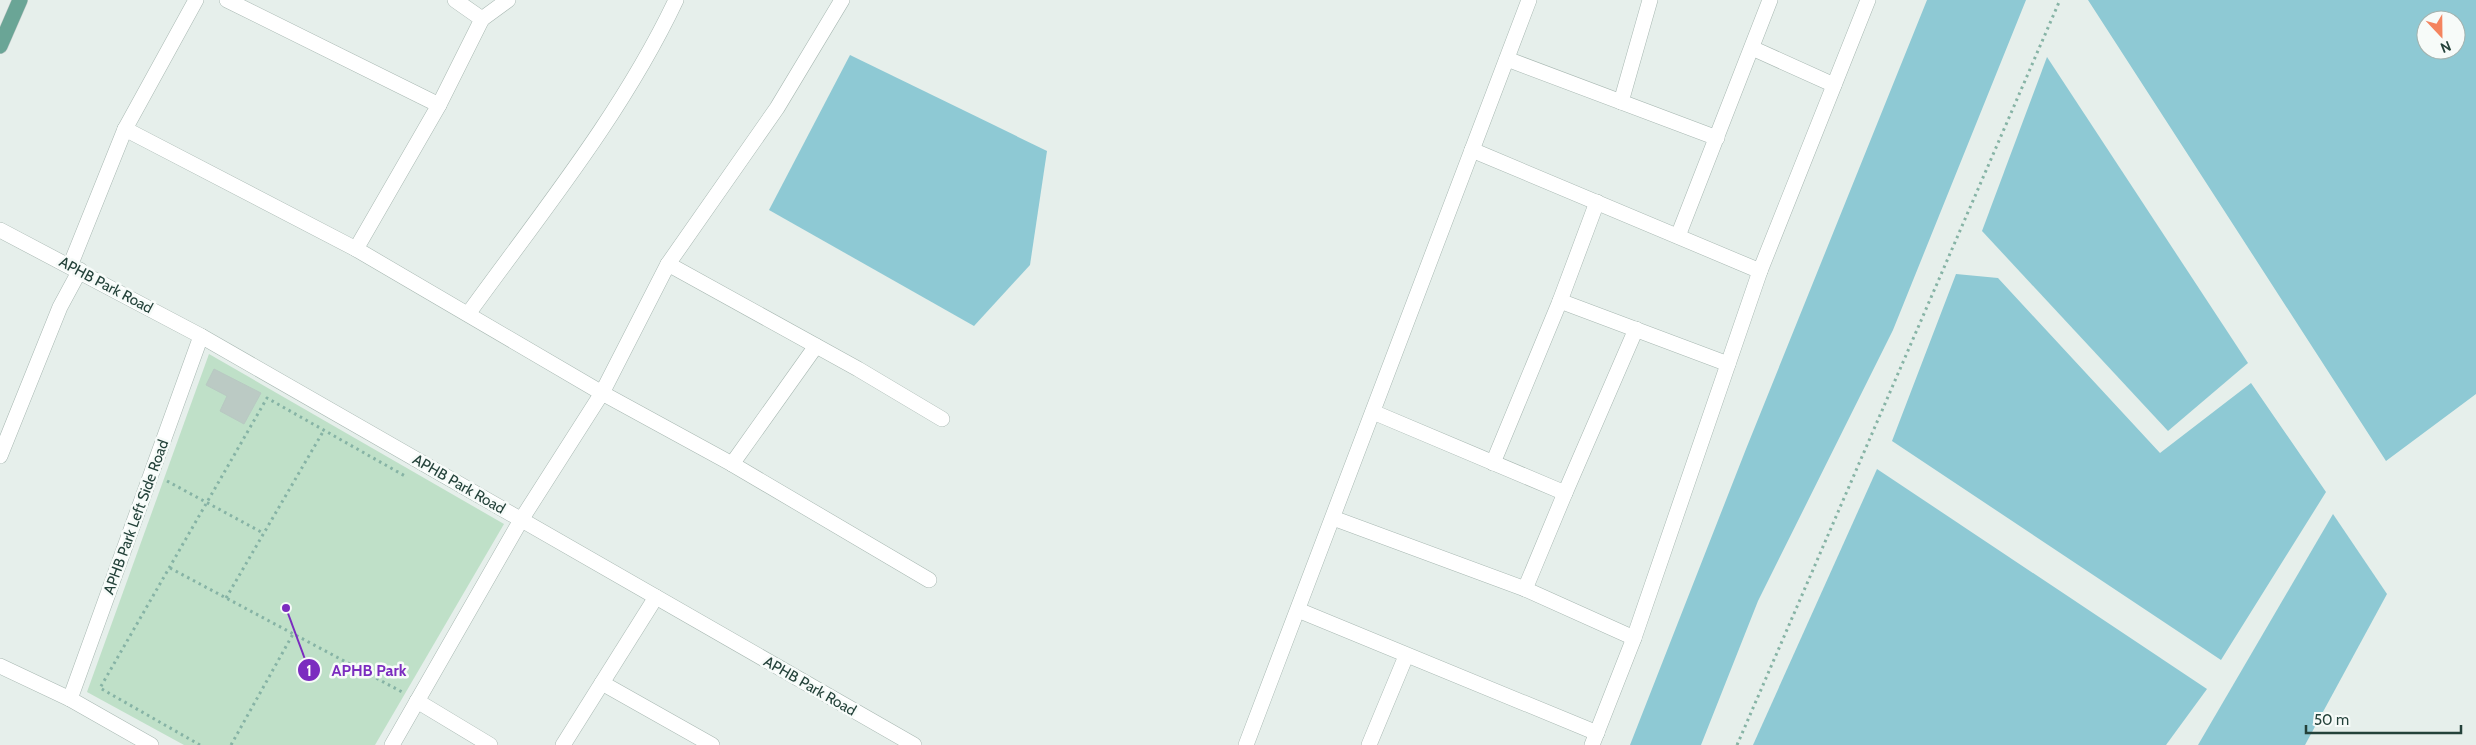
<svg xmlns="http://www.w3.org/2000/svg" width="2476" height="745" viewBox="0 0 2476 745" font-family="Cabin,sans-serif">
	<rect width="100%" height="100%" fill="#e6efeb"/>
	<path fill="#bfe0c8" d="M209 354 504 524 375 745H184L87 692Z"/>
	<g fill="#8ec9d4" fill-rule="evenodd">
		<path d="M1927 0H2026L1893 330 1758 601 1701 745H1630L1746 449Z"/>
		<path d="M2088 0H2476V394L2386 461ZM2426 20H2456V50H2426Z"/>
		<path d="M850 55 1047 151 1030 265 974 326 769 210Z"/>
		<path d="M2047 57 2248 363 2168 431 1982 231Z"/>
		<path d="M1956 274 1998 278 2160 453 2251 383 2326 492 2221 660 1892 441Z"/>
		<path d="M1877 469 2207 689 2166 745H1753Z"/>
		<path d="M2333 514 2387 594 2305 745H2198Z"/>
	</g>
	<path fill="#bbcac4" stroke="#b8c9c2" d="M214 369 261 393 244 424 220 411 227 396 206 385Z"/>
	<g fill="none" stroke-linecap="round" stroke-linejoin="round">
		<g stroke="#a8b8b2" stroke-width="16">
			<g id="minor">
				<path d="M227 0 439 105"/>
				<path d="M482 19 508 0"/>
				<path d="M1752 48 1834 85"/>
				<path d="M1507 59 1717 138"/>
				<path d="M1621 102 1650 0"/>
				<path d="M125 129 356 249 439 105 482 19 455 0"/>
				<path d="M1472 150 1760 271"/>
				<path d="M1597 202 1560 301 1728 364"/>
				<path d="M0 230 201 336 914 745"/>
				<path d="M1678 236 1770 0"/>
				<path d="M356 249 602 393 668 264 858 369 942 419"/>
				<path d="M668 264 777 108 842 0"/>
				<path d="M70 266 125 129 196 0"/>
				<path d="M468 314C541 213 622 114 676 0"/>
				<path d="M816 346 732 464 929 580"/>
				<path d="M1373 412 1565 493 1636 329"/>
				<path d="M0 456 60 307 80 270"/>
				<path d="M1493 463 1560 301"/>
				<path d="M1333 518 1525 589 1634 638"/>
				<path d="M1525 589 1565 493"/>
				<path d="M1298 610 1597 733"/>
				<path d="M0 666 70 699 151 745"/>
				<path d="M602 683 712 745"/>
				<path d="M70 699 201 336"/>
				<path d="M417 701 490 745"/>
				<path d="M392 745 521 520 602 393 732 464"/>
				<path d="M563 745 656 597"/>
				<path d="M1246 745 1529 0"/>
				<path d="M1369 745 1406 656"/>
				<path d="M1592 745 1634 638 1760 271 1868 0"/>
			</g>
		</g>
		<g stroke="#c2cac8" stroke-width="16">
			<path id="major" d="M0 46 20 0"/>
		</g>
		<g stroke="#86b3a5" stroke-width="3" stroke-dasharray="2.5 4" stroke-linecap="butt">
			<path d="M167 481 263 533"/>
			<path d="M170 568 404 693"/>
			<path d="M226 598 324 430"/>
			<path d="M200 745 100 688 267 398 405 476"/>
			<path d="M231 745 293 634"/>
			<path d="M1737 745 2060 0"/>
		</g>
		<use href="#minor" stroke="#fff" stroke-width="15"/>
		<use href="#major" stroke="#6aa596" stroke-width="15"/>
	</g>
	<g text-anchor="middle" stroke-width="5" stroke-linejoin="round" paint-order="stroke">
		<g font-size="15" fill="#24423a" stroke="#f7fbf9">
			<text transform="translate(106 285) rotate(28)" y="5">APHB Park Road</text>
			<text transform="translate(459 484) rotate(30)" y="5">APHB Park Road</text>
			<text transform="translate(136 517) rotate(-70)" y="5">APHB Park Left Side Road</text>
			<text transform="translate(810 686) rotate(30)" y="5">APHB Park Road</text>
		</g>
	</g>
	<path fill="none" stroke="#7b2cbf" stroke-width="2" d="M286 608L309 670"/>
	<g fill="#7b2cbf" stroke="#f7fbf9" stroke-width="2">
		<circle cx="286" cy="608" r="5"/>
		<circle cx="309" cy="670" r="12"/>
	</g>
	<g font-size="15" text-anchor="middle" font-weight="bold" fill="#fff">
		<text x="309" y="676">1</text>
	</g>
	<g font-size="16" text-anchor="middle" font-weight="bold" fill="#7b2cbf" stroke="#f7fbf9" stroke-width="5" stroke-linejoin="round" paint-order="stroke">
		<text x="369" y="676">APHB Park</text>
	</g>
	<g transform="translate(2441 35) rotate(158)"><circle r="24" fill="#f7fbf9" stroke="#a3b1ad"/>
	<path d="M0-4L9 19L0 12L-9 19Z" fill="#f4845f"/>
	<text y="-8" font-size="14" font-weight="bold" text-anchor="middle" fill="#24423a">N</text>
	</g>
	<path d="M2306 725v8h155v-8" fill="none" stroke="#24423a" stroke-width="2.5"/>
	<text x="2314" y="725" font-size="15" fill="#24423a" stroke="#f7fbf9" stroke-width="4" paint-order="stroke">50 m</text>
</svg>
